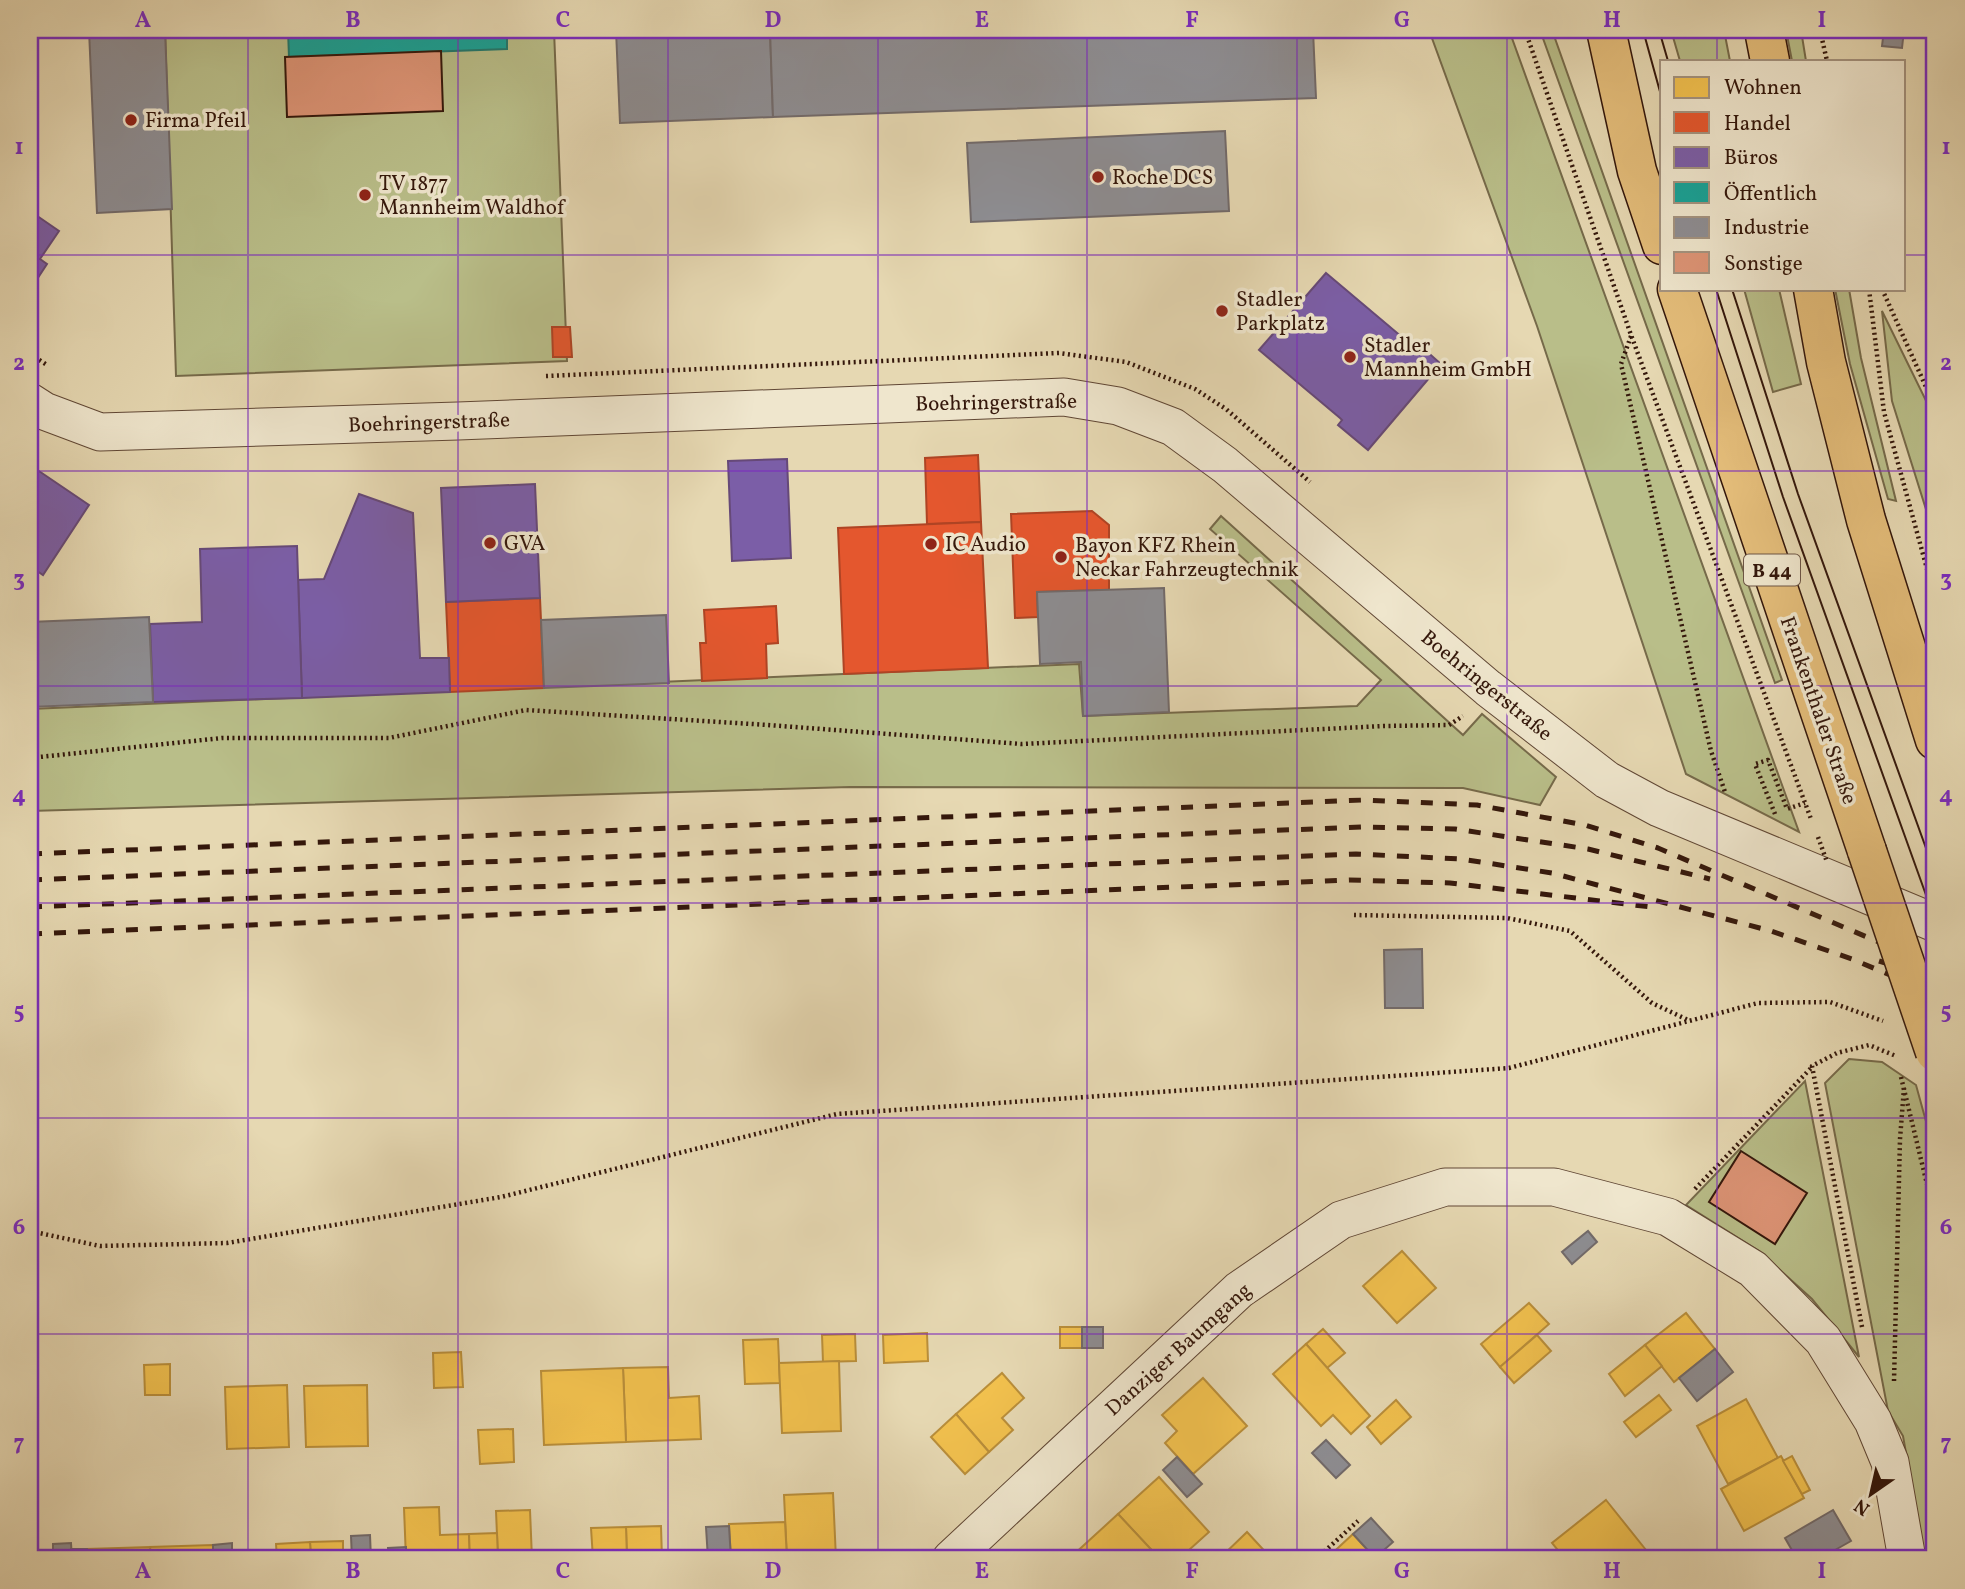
<svg xmlns="http://www.w3.org/2000/svg" width="1965" height="1589" viewBox="0 0 1965 1589" font-family="Vollkorn,serif">
	<rect width="100%" height="100%" fill="#e6d8b2"/>
	<filter id="stains"><feTurbulence type="fractalNoise" baseFrequency=".00286" numOctaves="4"/><feColorMatrix values="0 0 0 0 .2 0 0 0 0 .09 0 0 0 0 .02 0 0 0 .5 -.17"/></filter>
	<radialGradient id="worn" r=".72"><stop offset=".6" stop-color="#630" stop-opacity="0"/><stop offset="1" stop-color="#630" stop-opacity=".3"/></radialGradient>
	<g fill="#b9be89" stroke="#766a4a" stroke-width="2">
		<path d="M165 30H554L567 361 176 376Z"/>
		<path d="M1429 30H1509L1799 832 1686 774 1537 326Z"/>
		<path d="M1540 30H1552L1782 680 1775 683Z"/>
		<path d="M1671 30H1724L1730 61H1680Z"/>
		<path d="M1786 30H1801L1806 61H1792Z"/>
		<path d="M1744 289H1779L1801 384 1773 392Z"/>
		<path d="M1835 289H1849L1861 358 1896 501 1888 499 1850 364Z"/>
		<path d="M1882 311 1935 419V538L1892 401Z"/>
		<path d="M1221 516 1463 735 1482 714 1556 777 1540 805 1463 788 850 787 30 811V709L1079 664 1083 716 1357 706 1381 680 1210 529Z"/>
		<path d="M1849 1059 1882 1062 1916 1085 1935 1154V1559H1925L1903 1436 1888 1411 1825 1083Z"/>
		<path d="M1805 1081 1859 1357 1812 1299 1759 1251 1686 1205Z"/>
	</g>
	<g fill="#f2c14e" stroke="#b98e3a" stroke-width="2">
		<path d="M1402 1251 1436 1288 1397 1323 1363 1286Z"/>
		<path d="M1529 1303 1549 1324 1500 1367 1481 1344Z"/>
		<path d="M1686 1313 1715 1349 1674 1382 1645 1345Z"/>
		<rect x="1060" y="1327" width="22" height="21"/>
		<path d="M1323 1329 1345 1353 1327 1368 1306 1344Z"/>
		<path d="M927 1333 928 1361 884 1363 883 1335Z"/>
		<path d="M855 1334 856 1361 823 1362 822 1335Z"/>
		<path d="M1537 1335 1551 1351 1514 1383 1500 1367Z"/>
		<path d="M778 1339 780 1383 745 1384 743 1340Z"/>
		<path d="M1306 1344 1370 1416 1351 1434 1333 1415 1321 1426 1273 1374Z"/>
		<path d="M1645 1345 1662 1366 1625 1396 1609 1374Z"/>
		<path d="M461 1352 463 1387 434 1388 433 1353Z"/>
		<path d="M839 1361 841 1431 782 1433 779 1363Z"/>
		<path d="M170 1364V1395H145L144 1365Z"/>
		<path d="M668 1367 669 1398 699 1396 701 1439 626 1442 623 1368Z"/>
		<path d="M623 1368 626 1442 544 1445 541 1371Z"/>
		<path d="M1002 1373 1024 1398 1002 1418 1013 1430 989 1452 956 1414Z"/>
		<path d="M1203 1378 1247 1426 1193 1474 1165 1443 1177 1431 1162 1415Z"/>
		<path d="M287 1385 289 1447 227 1449 225 1387Z"/>
		<path d="M367 1385 368 1446 306 1447 304 1386Z"/>
		<path d="M1659 1395 1671 1410 1636 1437 1624 1422Z"/>
		<path d="M1746 1399 1778 1458 1728 1484 1697 1426Z"/>
		<path d="M1396 1400 1411 1417 1381 1444 1367 1427Z"/>
		<path d="M956 1414 989 1452 965 1474 931 1437Z"/>
		<path d="M513 1429 514 1462 480 1464 478 1430Z"/>
		<path d="M1781 1456 1804 1498 1744 1531 1721 1489Z"/>
		<path d="M1792 1456 1810 1490 1802 1494 1783 1461Z"/>
		<path d="M1159 1477 1209 1532 1179 1559H1160L1118 1514Z"/>
		<path d="M833 1493 836 1559H787L784 1495Z"/>
		<path d="M1606 1500 1646 1550 1635 1559H1565L1552 1543Z"/>
		<path d="M439 1507 440 1535 469 1534 470 1559H406L404 1508Z"/>
		<path d="M530 1510 532 1559H498L496 1511Z"/>
		<path d="M1118 1514 1160 1559H1074L1071 1557Z"/>
		<path d="M785 1522 787 1559H731L729 1524Z"/>
		<path d="M661 1526 662 1559H627L626 1527Z"/>
		<path d="M626 1527 627 1559H593L591 1528Z"/>
		<path d="M1247 1532 1272 1559H1219Z"/>
		<path d="M497 1533 498 1559H470L469 1534Z"/>
		<path d="M1353 1534 1376 1559H1326Z"/>
		<path d="M343 1541V1559H311L310 1542Z"/>
		<path d="M310 1542 311 1559H277L276 1544Z"/>
		<path d="M213 1545V1559H151L150 1547Z"/>
		<path d="M150 1547 151 1559H87V1549Z"/>
		<path d="M30 1552H37L38 1559H30Z"/>
	</g>
	<g fill="#e4572e" stroke="#af4424" stroke-width="2">
		<path d="M552 327H570L572 357H553Z"/>
		<path d="M978 455 981 522 927 524 925 458Z"/>
		<path d="M1092 511 1109 525V590L1037 592 1038 617 1015 618 1011 514Z"/>
		<path d="M981 522 988 668 844 674 838 528Z"/>
		<path d="M540 598 544 688 450 692 446 602Z"/>
		<path d="M776 606 778 643 766 644 767 678 702 681 700 643H706L704 610Z"/>
	</g>
	<g fill="#7b5ea7" stroke="#664978" stroke-width="2">
		<path d="M30 211 59 231 40 259 47 264 30 290Z"/>
		<path d="M1326 273 1409 343 1412 345 1415 341 1441 364 1368 450 1338 425 1342 420 1340 418 1259 350Z"/>
		<path d="M787 459 791 558 732 561 728 461Z"/>
		<path d="M30 465 89 505 43 575 30 566Z"/>
		<path d="M535 484 540 598 446 602 441 488Z"/>
		<path d="M359 494 413 513 420 658H449L450 692 302 698 298 580 324 579Z"/>
		<path d="M297 546 302 698 153 702 150 624 202 622 200 549Z"/>
	</g>
	<path fill="#17a398" stroke="#20796e" stroke-width="2" d="M288 30H507V49L289 57Z"/>
	<g fill="#8d8d92" stroke="#726a6a" stroke-width="2">
		<path d="M89 30H165L172 209 97 213Z"/>
		<path d="M616 30H770L773 117 620 123Z"/>
		<path d="M770 30H1313L1316 98 773 117Z"/>
		<path d="M1884 30H1904L1902 48 1882 46Z"/>
		<path d="M1225 131 1229 211 971 222 967 143Z"/>
		<path d="M1164 588 1169 712 1083 716 1081 662 1040 664 1037 592Z"/>
		<path d="M666 615 669 683 544 688 541 620Z"/>
		<path d="M149 617 153 702 30 707V622Z"/>
		<path d="M1422 949 1423 1008H1385L1384 950Z"/>
		<path d="M1588 1231 1597 1242 1572 1264 1562 1252Z"/>
		<rect x="1082" y="1327" width="21" height="21"/>
		<path d="M1715 1349 1733 1372 1697 1401 1679 1378Z"/>
		<path d="M1326 1440 1350 1465 1336 1478 1312 1453Z"/>
		<path d="M1177 1457 1202 1484 1187 1497 1163 1470Z"/>
		<path d="M1833 1510 1851 1541 1819 1559H1797L1785 1538Z"/>
		<path d="M1371 1518 1393 1542 1375 1558 1353 1534Z"/>
		<path d="M729 1526 731 1559H708L706 1527Z"/>
		<path d="M370 1535 371 1559H352L351 1536Z"/>
		<path d="M71 1543 72 1559H53V1544Z"/>
		<path d="M232 1543V1559H213V1545Z"/>
		<path d="M406 1547V1559H389L388 1548Z"/>
		<path d="M71 1549H87V1559H72Z"/>
		<path d="M268 1551V1559H251V1552Z"/>
	</g>
	<g fill="#dd9476" stroke="#34170b" stroke-width="2">
		<path d="M441 51 443 111 287 117 285 57Z"/>
		<path d="M1741 1151 1807 1193 1775 1244 1709 1202Z"/>
	</g>
	<g fill="none" stroke-linecap="round" stroke-linejoin="round">
		<g stroke="#604735" stroke-width="39">
			<g id="minor">
				<path d="M30 402 44 411 100 432 458 421 1064 397 1118 406 1173 427 1225 465 1488 688 1607 780 1659 808 1935 923"/>
				<path d="M951 1559 1239 1290 1341 1220 1445 1187H1554L1668 1217 1753 1269 1823 1340 1873 1421 1890 1462 1907 1559"/>
			</g>
		</g>
		<g stroke="#34170b" stroke-width="41">
			<g id="primary">
				<path d="M1606 30 1637 171 1662 245"/>
				<path d="M1764 30 1770 61"/>
				<path d="M1677 289 1867 851"/>
				<path d="M1813 289 1826 362 1866 520 1935 740"/>
			</g>
		</g>
		<g stroke="#34170b" stroke-width="4.5" stroke-dasharray="2 3.5" stroke-linecap="butt">
			<path d="M1525 30 1631 335 1811 819"/>
			<path d="M1820 30 1827 61"/>
			<path d="M1869 289 1884 412 1935 598"/>
			<path d="M1882 289 1935 407"/>
			<path d="M1631 336 1621 364 1711 751 1725 792"/>
			<path d="M30 354 47 365"/>
			<path d="M546 376 1059 353 1126 362 1195 389 1226 409 1310 482"/>
			<path d="M30 758 222 738H389L526 710 768 725 1022 744 1384 726 1449 725 1463 716"/>
			<path d="M1775 814 1755 764 1768 760 1787 809 1805 803"/>
			<path d="M1354 915 1507 918 1570 931 1652 1003 1688 1020"/>
			<path d="M1901 1077 1935 1217"/>
			<path d="M1695 1189 1812 1067"/>
			<path d="M30 1231 100 1246 227 1243 501 1197 837 1114 1509 1068 1758 1003 1830 1002 1883 1021"/>
			<path d="M1862 1327 1812 1066 1837 1053 1869 1045 1896 1056"/>
			<path d="M1894 1381 1900 1139 1904 1088"/>
			<path d="M1316 1559 1358 1521"/>
		</g>
		<use href="#minor" stroke="#efe6cd" stroke-width="37"/>
		<use href="#primary" stroke="#e3bc79" stroke-width="38"/>
		<g stroke="#34170b" stroke-width="2">
			<path d="M1643 30 1662 99"/>
			<path d="M1659 30 1668 61"/>
			<path d="M1716 289 1783 497 1935 920"/>
			<path d="M1732 289 1798 494 1935 873"/>
		</g>
		<g stroke="#34170b" stroke-width="5" stroke-dasharray="12 12" stroke-linecap="butt">
			<path d="M30 854 1364 800 1477 805 1585 825 1658 848 1935 966"/>
			<path d="M30 880 1361 827 1455 829 1588 849 1710 879"/>
			<path d="M30 907 1356 854 1461 859 1552 873 1771 931 1852 959 1935 994"/>
			<path d="M30 934 1349 880 1450 883 1651 907"/>
			<path d="M1879 961 1935 979"/>
		</g>
		<g stroke="#34170b" stroke-width="41" stroke-linecap="butt">
			<path id="primary-bridge" d="M1867 851 1935 1052"/>
		</g>
		<path stroke="#34170b" stroke-width="4.5" stroke-dasharray="2 3.5" stroke-linecap="butt" d="M1818 837 1827 862"/>
		<use href="#primary-bridge" stroke="#e3bc79" stroke-width="38"/>
	</g>
	<path fill="none" stroke="#7b2cbf" stroke-width="2" stroke-opacity="0.55" d="M248 30V1559M458 30V1559M668 30V1559M878 30V1559M1087 30V1559M1297 30V1559M1507 30V1559M1717 30V61M30 255H1662M1904 255H1935M1717 289V1559M30 471H1935M30 686H1935M30 903H1935M30 1118H1935M30 1334H1935"/>
	<g fill="#8f2418" stroke="#efe6cd" stroke-width="2.5">
		<circle cx="131" cy="120" r="7"/>
		<circle cx="1098" cy="177" r="7"/>
		<circle cx="365" cy="195" r="7"/>
		<circle cx="1222" cy="311" r="7"/>
		<circle cx="1350" cy="357" r="7"/>
		<circle cx="490" cy="543" r="7"/>
		<circle cx="931" cy="544" r="7"/>
		<circle cx="1061" cy="557" r="7"/>
	</g>
	<g text-anchor="middle" stroke-width="7" stroke-linejoin="round" paint-order="stroke">
		<rect fill="#efe6cd" stroke="#6c5545" stroke-width="2" x="1744" y="554.5" width="56" height="31" rx="5"/>
		<g font-size="19" font-weight="bold" fill="#34170b">
			<text x="1772" y="577">B 44</text>
		</g>
		<g font-size="21" fill="#34170b" stroke="#efe6cd" text-anchor="start">
			<text x="145" y="127">Firma Pfeil</text>
			<text x="1112" y="184">Roche DCS</text>
			<text x="379" y="190">TV 1877<tspan x="379" dy="24">Mannheim Waldhof</tspan></text>
			<text x="1236" y="306">Stadler<tspan x="1236" dy="24">Parkplatz</tspan></text>
			<text x="1364" y="352">Stadler<tspan x="1364" dy="24">Mannheim GmbH</tspan></text>
			<text x="504" y="550">GVA</text>
			<text x="945" y="551">IC Audio</text>
			<text x="1075" y="552">Bayon KFZ Rhein<tspan x="1075" dy="24">Neckar Fahrzeugtechnik</tspan></text>
		</g>
		<g font-size="21" fill="#34170b" stroke="#efe6cd">
			<text transform="translate(996 402) rotate(-1)" y="7">Boehringerstraße</text>
			<text transform="translate(429 422) rotate(-2)" y="7">Boehringerstraße</text>
			<text transform="translate(1487 685) rotate(39)" y="7">Boehringerstraße</text>
			<text transform="translate(1819 710) rotate(71)" y="7">Frankenthaler Straße</text>
			<text transform="translate(1178 1349) rotate(-42)" y="7">Danziger Baumgang</text>
		</g>
	</g>
	<rect width="1965" height="1589" fill="none" stroke="#e6d8b2" stroke-width="77"/>
	<rect x="1660" y="60" width="245" height="231" fill="#efe6cd" stroke="#a4937f" stroke-width="2"/>
	<rect x="1674" y="77" width="35" height="21" fill="#f2c14e" stroke="#a4937f" stroke-width="2"/>
	<text x="1724" y="94" font-size="21" fill="#34170b">Wohnen</text>
	<rect x="1674" y="112" width="35" height="21" fill="#e4572e" stroke="#a4937f" stroke-width="2"/>
	<text x="1724" y="130" font-size="21" fill="#34170b">Handel</text>
	<rect x="1674" y="147" width="35" height="21" fill="#7b5ea7" stroke="#a4937f" stroke-width="2"/>
	<text x="1724" y="164" font-size="21" fill="#34170b">Büros</text>
	<rect x="1674" y="182" width="35" height="21" fill="#17a398" stroke="#a4937f" stroke-width="2"/>
	<text x="1724" y="200" font-size="21" fill="#34170b">Öffentlich</text>
	<rect x="1674" y="217" width="35" height="21" fill="#8d8d92" stroke="#a4937f" stroke-width="2"/>
	<text x="1724" y="234" font-size="21" fill="#34170b">Industrie</text>
	<rect x="1674" y="252" width="35" height="21" fill="#dd9476" stroke="#a4937f" stroke-width="2"/>
	<text x="1724" y="270" font-size="21" fill="#34170b">Sonstige</text>
	<g transform="translate(1871 1494) rotate(214)" stroke="#efe6cd" stroke-width="5" paint-order="stroke">
	<path d="M0-5L12 26L0 18L-12 26Z" fill="#34170b"/>
	<text y="-10" font-size="19" font-weight="bold" text-anchor="middle" fill="#34170b">N</text>
	</g>
	<rect x="38" y="38" width="1888" height="1512" fill="none" stroke="#7b2cbf" stroke-width="2.5"/>
	<g font-size="23" text-anchor="middle" font-weight="bold" fill="#7b2cbf">
		<text x="143" y="27">A</text>
		<text x="353" y="27">B</text>
		<text x="563" y="27">C</text>
		<text x="773" y="27">D</text>
		<text x="982" y="27">E</text>
		<text x="1192" y="27">F</text>
		<text x="1402" y="27">G</text>
		<text x="1612" y="27">H</text>
		<text x="1822" y="27">I</text>
		<text x="19" y="154">1</text>
		<text x="1946" y="154">1</text>
		<text x="19" y="370">2</text>
		<text x="1946" y="370">2</text>
		<text x="19" y="586">3</text>
		<text x="1946" y="586">3</text>
		<text x="19" y="802">4</text>
		<text x="1946" y="802">4</text>
		<text x="19" y="1018">5</text>
		<text x="1946" y="1018">5</text>
		<text x="19" y="1234">6</text>
		<text x="1946" y="1234">6</text>
		<text x="19" y="1450">7</text>
		<text x="1946" y="1450">7</text>
		<text x="143" y="1578">A</text>
		<text x="353" y="1578">B</text>
		<text x="563" y="1578">C</text>
		<text x="773" y="1578">D</text>
		<text x="982" y="1578">E</text>
		<text x="1192" y="1578">F</text>
		<text x="1402" y="1578">G</text>
		<text x="1612" y="1578">H</text>
		<text x="1822" y="1578">I</text>
	</g>
	<rect width="100%" height="100%" filter="url(#stains)"/>
	<rect width="100%" height="100%" fill="url(#worn)"/>
</svg>
